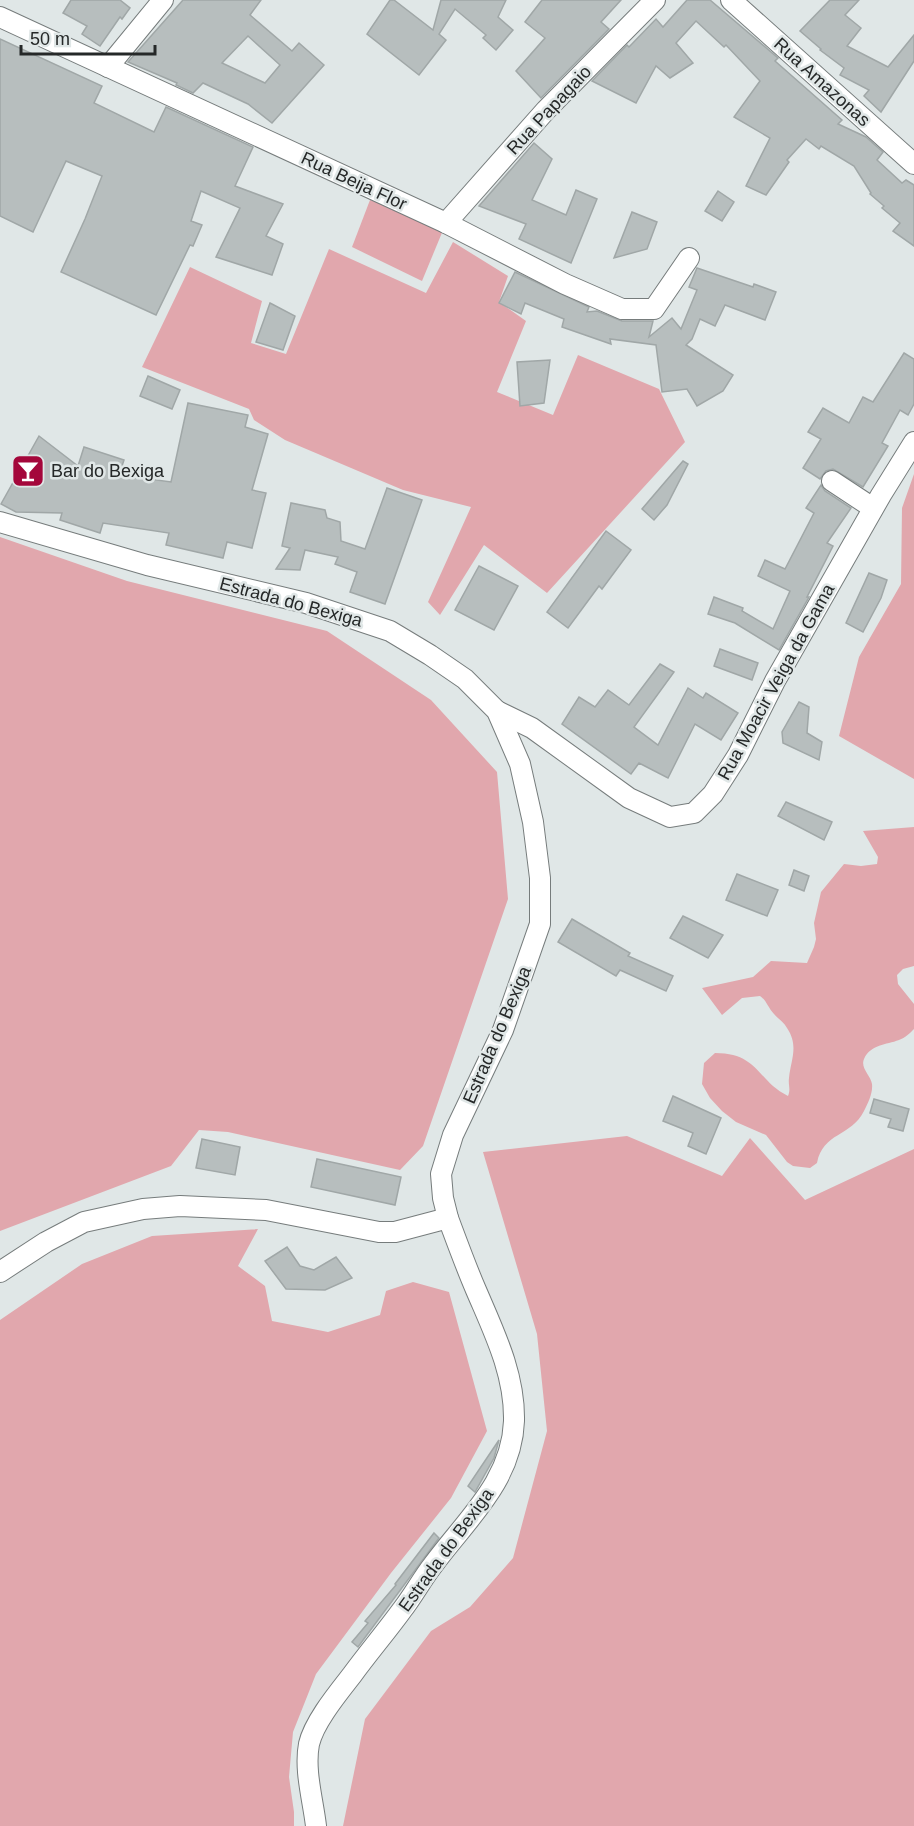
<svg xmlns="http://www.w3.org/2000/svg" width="914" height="1826" viewBox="0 0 914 1826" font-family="Helvetica,sans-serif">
	<rect width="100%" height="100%" fill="#e0e7e7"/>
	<g fill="#e1a7ad">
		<path d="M370 200 446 223 422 281 352 247Z"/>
		<path d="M453 242 508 276 499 302 526 321 497 392 553 415 578 355 659 389 685 442 547 593 484 545 440 615 428 602 471 507 403 490 285 440 254 420 249 409 142 367 190 267 262 301 251 343 286 354 329 249 426 293Z"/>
		<path d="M914 474V779L839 736 859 657 901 584 902 508Z"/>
		<path d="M0 537 127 581 327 631 431 700 497 772 508 899 423 1146 400 1170 228 1132 199 1130 171 1166 0 1231Z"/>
		<path d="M914 827V966L903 969 897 975 898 984 914 1004V1029C910 1033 905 1038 899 1040 886 1045 871 1044 864 1059 860 1068 871 1076 872 1084 873 1093 868 1103 864 1111 851 1137 823 1132 817 1163L810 1168 793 1166 787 1162 766 1135 736 1122 722 1111 710 1098 702 1084 704 1063 715 1053C759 1053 757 1081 788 1096 791 1089 788 1085 789 1078 791 1059 799 1046 787 1028 784 1022 778 1019 774 1014 768 1008 767 1001 760 996L742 998 722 1015 702 988 753 977 771 961 807 963 814 947 816 939 814 923 821 892 844 864 861 866 877 864 878 857 863 831Z"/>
		<path d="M627 1136 722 1176 750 1138 805 1200 914 1149V1826H343L365 1719 431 1631 470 1607 513 1558 547 1431 537 1334 483 1152Z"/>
		<path d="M258 1229 238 1266 265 1286 272 1321 328 1332 380 1315 386 1291 413 1282 449 1292 487 1431 451 1498 391 1573 316 1674 293 1732 289 1777 294 1812V1826H0V1320L82 1264 152 1236Z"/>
	</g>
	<g fill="#b7bebe" stroke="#a0a7a7" stroke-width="1.5" fill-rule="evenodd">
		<path d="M71 0H120L130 8 122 19 120 17 100 46 82 34 87 26 63 13Z"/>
		<path d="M183 0H261L250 15 292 51 299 43 324 65 272 123 248 104 203 83 193 93 176 85 177 83 128 62ZM248 36 280 65 265 83 222 63Z"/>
		<path d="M390 0H394L433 30 441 0H506L498 17 513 30 496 50 483 38 486 35 455 9 439 34 446 40 419 75 367 34Z"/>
		<path d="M542 0H621L601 22 609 29 541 98 516 71 545 38 525 22Z"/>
		<path d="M687 0H710L778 58 775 61 842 120 838 124 866 137 883 152 877 160 902 183 906 180 914 185V246L893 231 900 223 882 208 884 206 870 194 871 193 854 166 821 146 819 149 806 139 787 160 789 162 766 195 746 186 770 138 734 117 760 81 726 45 724 47 696 21 676 43 693 63 670 78 656 66 636 103 592 81 627 45 629 47 656 19 663 27Z"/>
		<path d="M830 0H859L845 15 861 28 847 46 888 67 914 35V61L881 112 864 96 869 90 840 75 844 68 820 50 821 49 800 31Z"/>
		<path d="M0 39 102 86 94 103 154 132 166 107 253 147 235 186 283 204 266 236 283 244 272 275 216 257 240 208 201 191 191 221 202 225 193 246 190 245 156 315 61 272 85 219 102 176 66 161 33 232 0 216Z"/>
		<path d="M534 143 552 159 532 200 566 215 576 190 597 199 571 263 519 239 526 224 479 206Z"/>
		<path d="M718 191 734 202 722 221 705 211Z"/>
		<path d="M632 212 657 222 647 249 614 258Z"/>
		<path d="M697 268 753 287 754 284 776 292 765 320 725 305 715 326 700 319 692 339 686 345 733 375 723 391 697 406 687 389 662 392 656 345 610 339 611 344 562 327 564 319 525 303 521 314 499 303 515 272 589 307 587 312 597 311 622 321H653L649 337 672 318 681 329 697 290 689 287Z"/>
		<path d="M270 303 295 316 283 350 256 342Z"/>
		<path d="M904 353 914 359V404L908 415 900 410 882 443 888 446 863 487 833 469 826 471 820 479 803 468 821 439 808 432 823 408 849 423 863 397 873 402Z"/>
		<path d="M550 360 544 403 520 406 517 362Z"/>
		<path d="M148 376 180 390 172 409 140 396Z"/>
		<path d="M188 403 248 415 245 427 268 434 252 490 266 493 252 548 227 542 223 558 166 545 169 533 103 523 100 533 60 520 62 513 16 512 1 504 39 436 78 466 84 447 124 460 119 475 171 482Z"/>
		<path d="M683 461 688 464 667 505 654 520 642 509Z"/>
		<path d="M821 485 825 491 851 508 827 543 833 546 807 597H809L779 650 735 623 708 614 714 597 743 608 742 611 773 629 790 591 758 576 765 560 785 569 814 513 806 508Z"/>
		<path d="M387 488 422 500 385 604 350 592 357 572 335 564 338 557 305 550 300 570 276 569 290 548 282 546 291 503 325 510 327 518 340 522 341 541 365 549Z"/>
		<path d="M606 531 631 550 602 589 599 586 568 628 547 612Z"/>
		<path d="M479 566 518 586 494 630 455 610Z"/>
		<path d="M869 573 887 580 881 598 863 632 846 623Z"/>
		<path d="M720 649 758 663 752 680 714 666Z"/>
		<path d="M660 664 674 672 634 727 658 745 688 688 703 698 706 693 738 713 721 740 695 724 668 778 639 763 631 774 562 724 579 697 595 707 608 690 629 705Z"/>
		<path d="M799 702 809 707 807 733 822 742 819 760 783 743 782 732Z"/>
		<path d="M786 802 832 822 824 840 778 816Z"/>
		<path d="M794 870 809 876 804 891 789 885Z"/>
		<path d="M737 874 778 890 767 916 726 900Z"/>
		<path d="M683 916 723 935 708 958 670 938Z"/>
		<path d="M572 919 630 953 628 956 673 976 666 991 620 970 616 976 558 942Z"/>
		<path d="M673 1096 721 1118 706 1154 688 1146 693 1133 663 1121Z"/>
		<path d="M874 1099 909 1109 903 1131 888 1127 891 1119 870 1113Z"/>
		<path d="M202 1139 240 1147 235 1175 196 1168Z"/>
		<path d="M317 1159 401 1177 395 1205 311 1187Z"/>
		<path d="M287 1247 300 1266 314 1270 336 1257 352 1278 325 1290 286 1289 265 1261Z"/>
		<path d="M499 1440 494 1458 475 1492 468 1486Z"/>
		<path d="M434 1533 439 1538 358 1647 352 1642 368 1623 365 1621 396 1585 395 1584Z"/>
	</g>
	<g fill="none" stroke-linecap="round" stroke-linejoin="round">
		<g stroke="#767c7c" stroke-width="22">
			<g id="minor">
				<path d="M731 0 914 164"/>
				<path d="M0 17 446 223 565 284 622 309H654L689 258"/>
				<path d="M108 67 163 0"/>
				<path d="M446 223 546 110 655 0"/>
				<path d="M832 481 873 508"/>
				<path d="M0 522 147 565 306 603 390 631 430 655 465 679 497 711 520 764 533 822 540 878V924L503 1030 453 1135 441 1174 443 1198 448 1218C457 1242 466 1267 476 1290 494 1332 515 1374 514 1421 512 1481 466 1520 433 1565 422 1579 413 1596 402 1610 386 1632 368 1653 352 1675 338 1693 314 1722 309 1744 304 1770 313 1800 316 1826"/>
				<path d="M497 711 532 728 629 798 670 817 694 813 713 794 738 755 775 681 881 495 914 442"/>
				<path d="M0 1272 46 1242 84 1222 143 1209 180 1206 266 1210 379 1232H395L448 1218"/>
			</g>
		</g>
		<use href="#minor" stroke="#fff" stroke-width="20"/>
	</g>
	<defs>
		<g id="bar-square" transform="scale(1.725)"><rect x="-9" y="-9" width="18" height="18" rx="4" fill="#a4073b" stroke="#e0e7e7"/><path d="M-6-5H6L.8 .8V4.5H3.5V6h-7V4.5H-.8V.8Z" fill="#fff"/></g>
	</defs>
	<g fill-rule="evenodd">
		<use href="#bar-square" x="28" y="471"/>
	</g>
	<g text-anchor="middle" stroke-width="5" stroke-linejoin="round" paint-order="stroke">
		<g font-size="18" fill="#252828" stroke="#e0e7e7">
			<text transform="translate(822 82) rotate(42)" y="6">Rua Amazonas</text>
			<text transform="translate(549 110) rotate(-47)" y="6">Rua Papagaio</text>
			<text transform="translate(354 181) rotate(25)" y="6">Rua Beija Flor</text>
			<text transform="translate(291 602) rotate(15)" y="6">Estrada do Bexiga</text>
			<text transform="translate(776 682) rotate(-61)" y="6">Rua Moacir Veiga da Gama</text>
			<text transform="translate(497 1035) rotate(-67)" y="6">Estrada do Bexiga</text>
			<text transform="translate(446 1550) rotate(-54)" y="6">Estrada do Bexiga</text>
		</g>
		<g font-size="18" fill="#252828" stroke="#e0e7e7" text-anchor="start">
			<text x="51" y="477">Bar do Bexiga</text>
		</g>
	</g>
	<path d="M21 45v9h134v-9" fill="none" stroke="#252828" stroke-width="3"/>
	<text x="30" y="45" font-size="18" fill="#252828" stroke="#e0e7e7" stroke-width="4.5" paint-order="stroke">50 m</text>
</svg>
